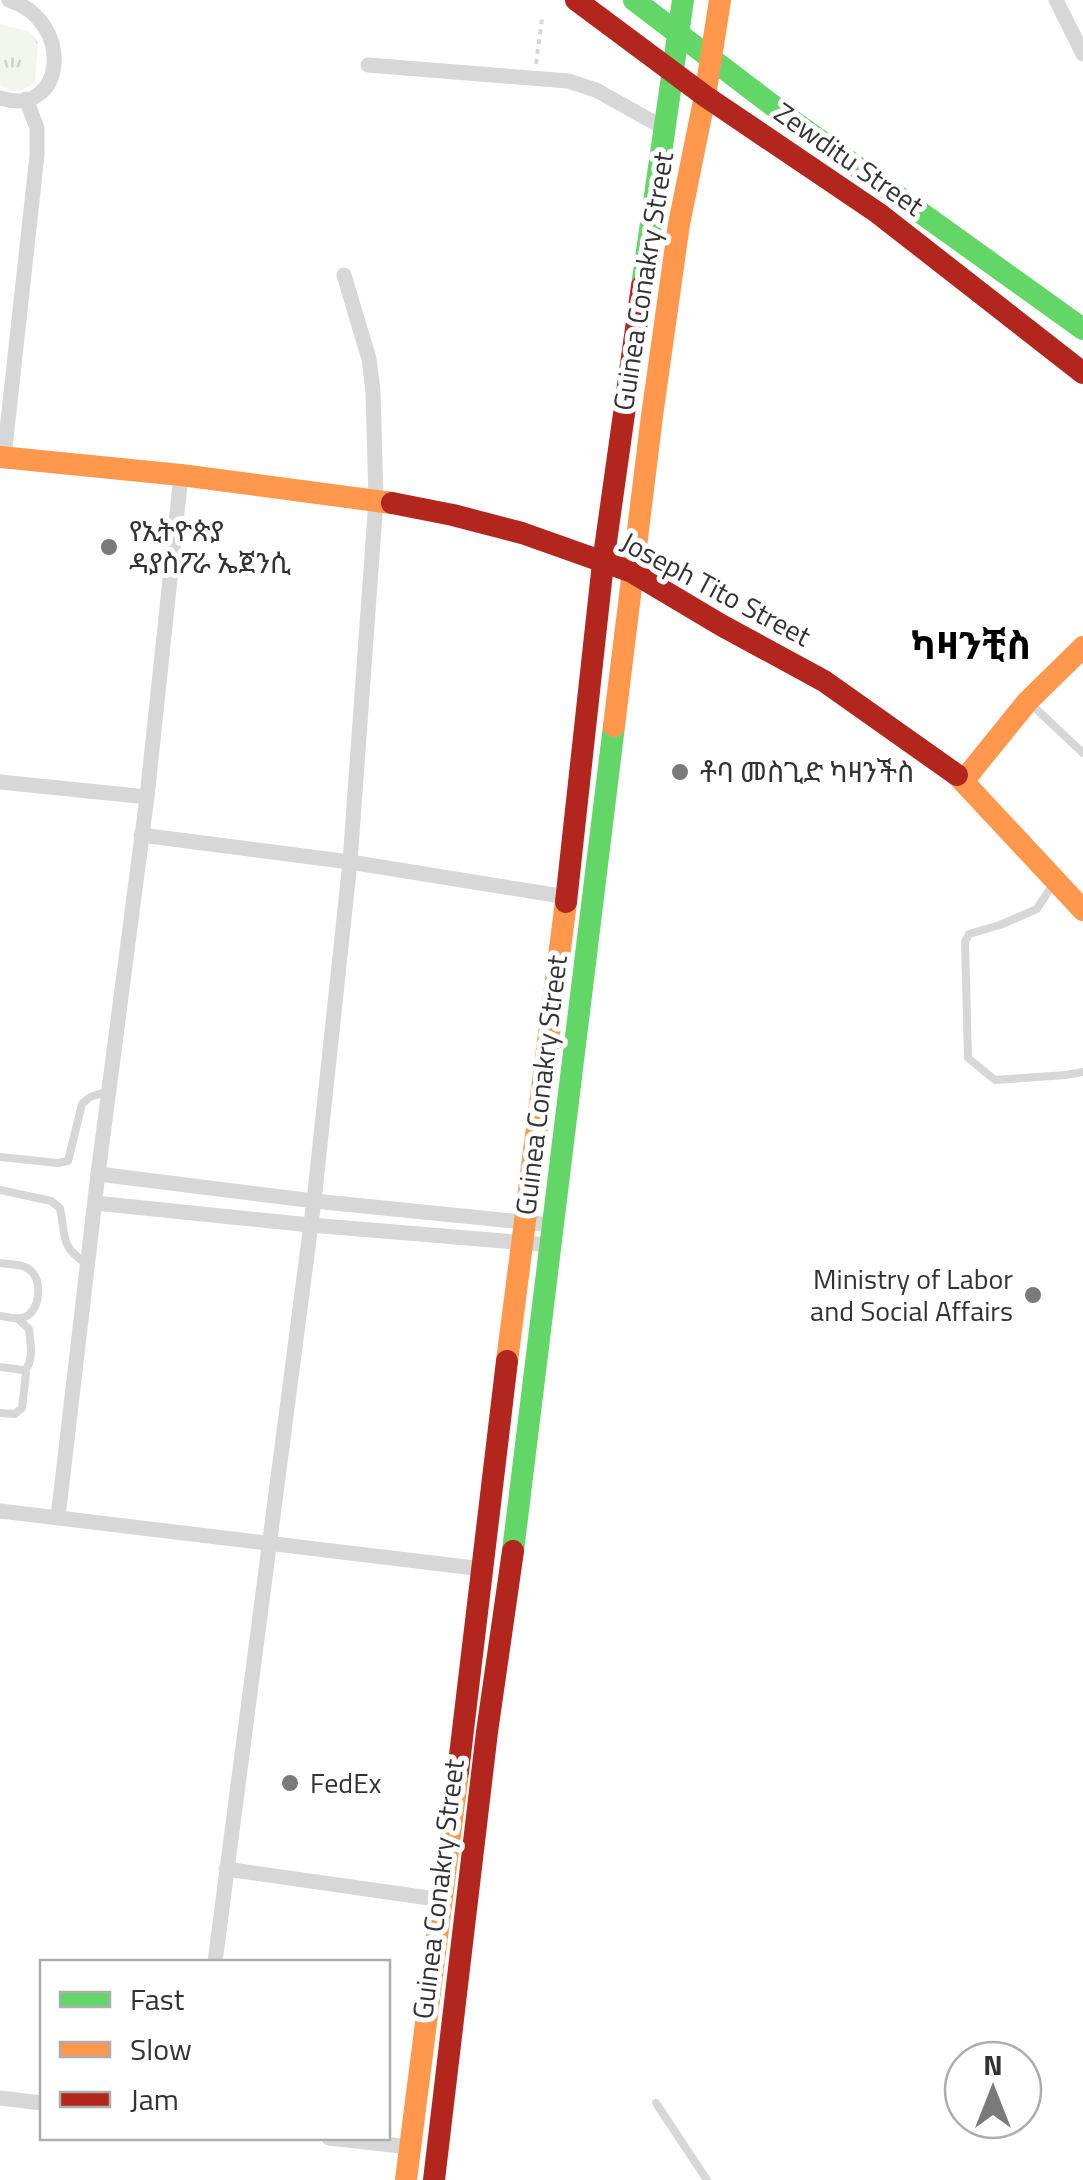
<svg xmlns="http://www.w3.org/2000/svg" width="1083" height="2180" viewBox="0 0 1083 2180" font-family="'Titillium Web','Noto Sans Ethiopic',sans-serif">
	<defs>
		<pattern id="grass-tufts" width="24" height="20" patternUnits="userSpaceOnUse" patternTransform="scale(2.5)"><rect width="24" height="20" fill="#f1f5ed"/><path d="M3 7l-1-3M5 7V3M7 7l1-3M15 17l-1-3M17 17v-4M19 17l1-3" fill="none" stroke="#cfd2cc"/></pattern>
	</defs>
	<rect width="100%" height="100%" fill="#fff"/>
	<path fill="url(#grass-tufts)" d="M0 24 30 32 38 43 35 82C22 92 14 94 0 85Z"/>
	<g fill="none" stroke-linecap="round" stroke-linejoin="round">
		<path stroke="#d6d6d6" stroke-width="4" stroke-dasharray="5 5" stroke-linecap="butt" d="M536 64 542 19"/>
		<g stroke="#d7d7d7" stroke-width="8">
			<path d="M1031 704 1083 753"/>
			<path d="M1053 884 1037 909 1000 925 969 934 965 942 968 1058 995 1080 1066 1075 1083 1072"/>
			<path d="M0 1157 58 1163 68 1161 82 1104 90 1097 109 1091"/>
			<path d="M0 1190 51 1201 60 1208C66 1239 60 1246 88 1265"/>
			<path d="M0 1263C10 1264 26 1264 32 1272 42 1283 40 1310 25 1317 18 1320 8 1317 0 1316"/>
			<path d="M18 1319 29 1329C30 1343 35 1360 24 1371"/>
			<path d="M0 1367 23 1370 26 1373 22 1408 15 1414 0 1413"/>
			<path d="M656 2103 707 2180"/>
		</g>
		<g stroke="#d7d7d7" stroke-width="15">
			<path d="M1056 0 1083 54"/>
			<path d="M368 65 568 81 596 90 664 128"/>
			<path d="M0 98C66 119 75 21 9 0"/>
			<path d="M4 457 37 155V128L26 99"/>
			<path d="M0 782 147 797"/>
			<path d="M141 835 350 862 567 897"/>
			<path d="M98 1174 314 1201 553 1225"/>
			<path d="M95 1203 310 1225 551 1245"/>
			<path d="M0 1511 483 1569"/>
			<path d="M58 1517 98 1174 147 797 181 475"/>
			<path d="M226 1869 443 1900"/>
			<path d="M215 1962 314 1201 350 862 376 500 373 391 369 359 344 275"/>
			<path d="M0 2098 42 2103"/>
			<path d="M329 2138 410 2147"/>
		</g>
		<g stroke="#63d668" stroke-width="22">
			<path d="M634 0 797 124 1083 329"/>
			<path d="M642 286 683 0"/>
			<path d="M513 1551 614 726"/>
		</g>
		<g stroke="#ff974d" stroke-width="22">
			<path d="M0 457 181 475 392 503"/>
			<path d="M614 726 652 416 679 224 705 96 720 0"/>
			<path d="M957 775 1083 910"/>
			<path d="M964 780 1028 701 1083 647"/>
			<path d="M507 1361 566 902"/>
			<path d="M406 2180 458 1772"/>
		</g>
		<g stroke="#b3261e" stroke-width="22">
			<path d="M576 0 705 96 878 213 1083 373"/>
			<path d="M392 503 453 515 522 533 632 572 721 625 824 681 957 775"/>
			<path d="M566 902 603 563 642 286"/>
			<path d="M458 1772 507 1361"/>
			<path d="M434 2180 487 1732 513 1551"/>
		</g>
	</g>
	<g fill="#7a7a7a" stroke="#fff" stroke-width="4">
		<circle cx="109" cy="547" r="10"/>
		<circle cx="680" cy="772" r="10"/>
		<circle cx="1033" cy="1295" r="10"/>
		<circle cx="290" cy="1783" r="10"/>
	</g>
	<g text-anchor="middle" stroke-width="10" stroke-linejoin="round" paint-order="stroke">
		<g font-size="28" fill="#333" stroke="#fff">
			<text transform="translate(849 159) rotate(35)" y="10">Zewditu Street</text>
			<text transform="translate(643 281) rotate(-81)" y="10">Guinea Conakry Street</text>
			<text transform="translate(716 589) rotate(28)" y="10">Joseph Tito Street</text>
			<text transform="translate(541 1085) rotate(-83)" y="10">Guinea Conakry Street</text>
			<text transform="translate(438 1889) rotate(-83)" y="10">Guinea Conakry Street</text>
		</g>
		<g font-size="28" fill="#333" stroke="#fff" text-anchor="start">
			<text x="129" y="541">የኢትዮጵያ<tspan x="129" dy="32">ዳያስፖራ ኤጀንሲ</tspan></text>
			<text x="700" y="782">ቶባ መስጊድ ካዛንችስ</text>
			<text x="1013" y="1289" text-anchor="end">Ministry of Labor<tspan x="1013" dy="32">and Social Affairs</tspan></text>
			<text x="310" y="1793">FedEx</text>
		</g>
		<g font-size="38" font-weight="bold" fill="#000" stroke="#fff">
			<text x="971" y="659">ካዛንቺስ</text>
		</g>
	</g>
	<rect x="40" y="1960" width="350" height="180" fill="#ffffff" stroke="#adadad" stroke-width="2.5"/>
	<rect x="60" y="1992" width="50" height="15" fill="#63d668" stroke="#adadad" stroke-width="2.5"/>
	<text x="130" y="2010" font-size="30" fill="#333333">Fast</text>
	<rect x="60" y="2042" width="50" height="15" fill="#ff974d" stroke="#adadad" stroke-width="2.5"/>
	<text x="130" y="2060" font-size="30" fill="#333333">Slow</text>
	<rect x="60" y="2092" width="50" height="15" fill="#b3261e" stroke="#adadad" stroke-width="2.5"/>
	<text x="130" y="2110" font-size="30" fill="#333333">Jam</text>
	<g transform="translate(993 2090)"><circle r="48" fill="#ffffff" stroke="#adadad" stroke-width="2.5"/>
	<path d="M0-8L18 38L0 25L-18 38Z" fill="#7a7a7a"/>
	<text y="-15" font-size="28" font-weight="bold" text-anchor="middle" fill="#333333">N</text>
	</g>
</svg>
